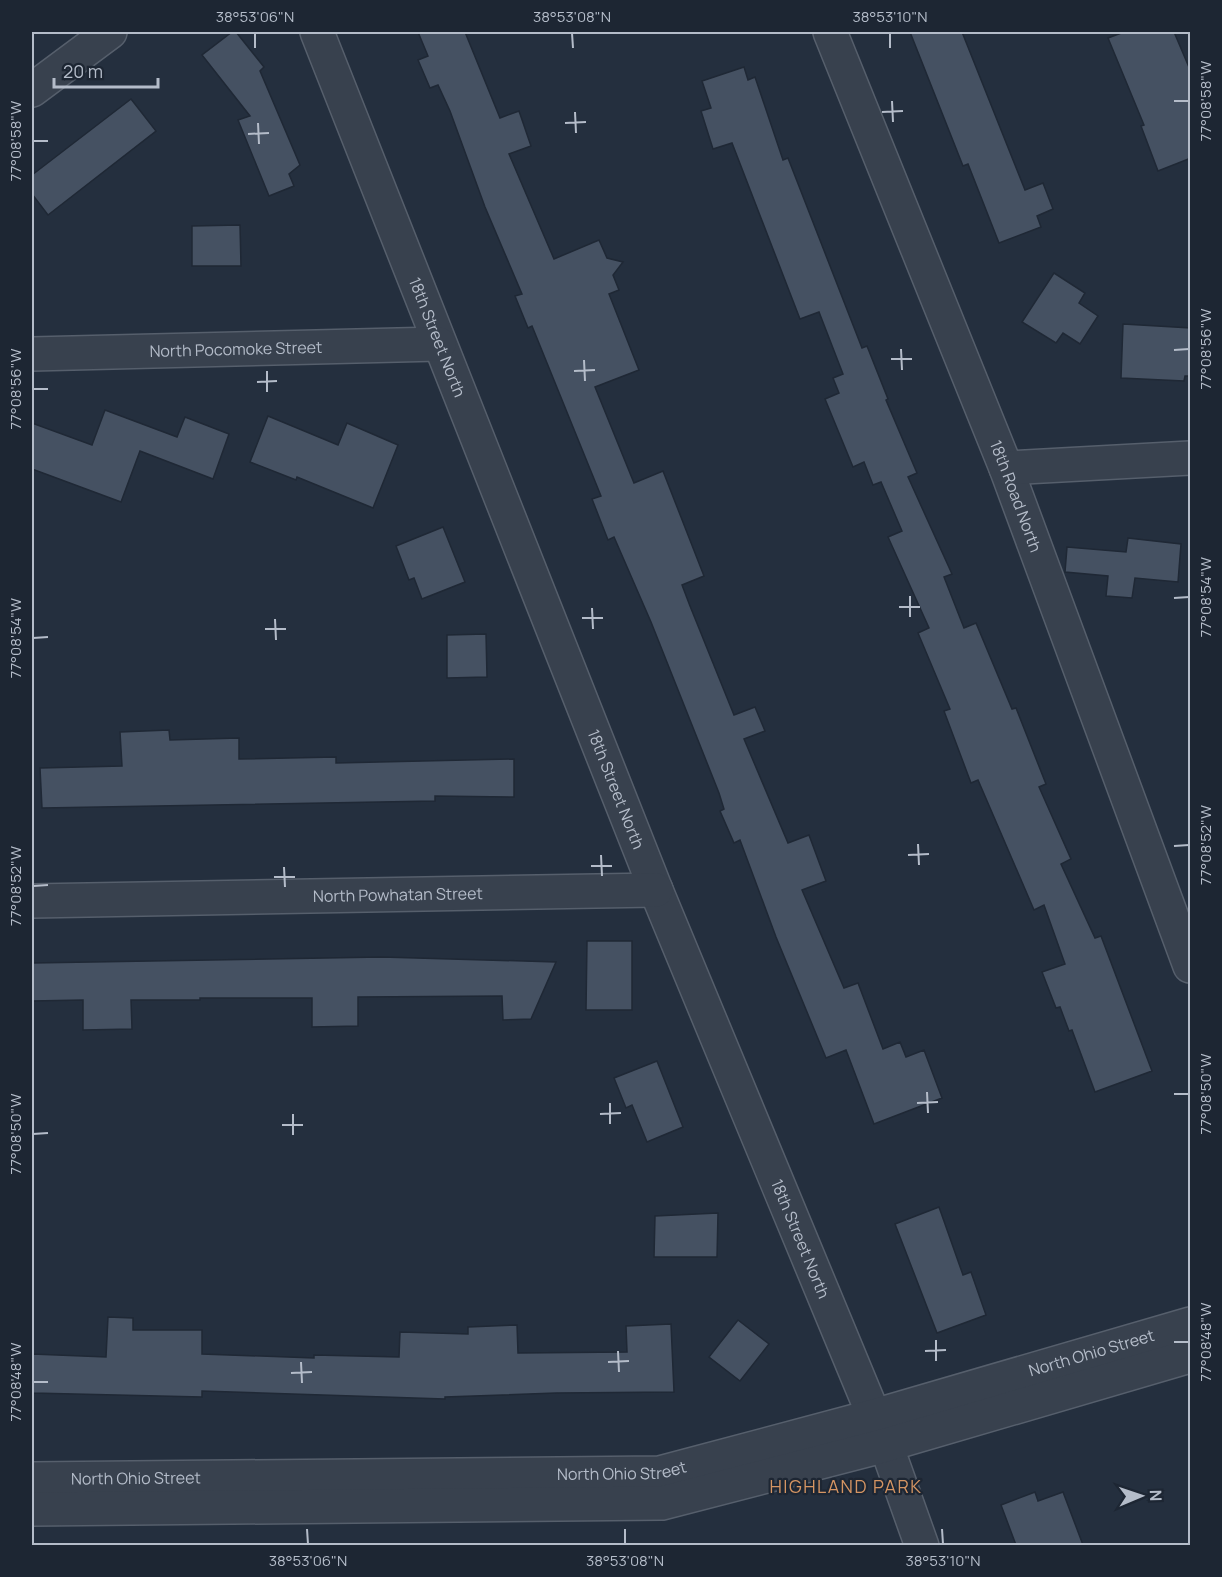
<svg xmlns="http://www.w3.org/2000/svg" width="1222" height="1577" viewBox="0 0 1222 1577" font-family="Manrope,sans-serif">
	<rect width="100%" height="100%" fill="#242f3e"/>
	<g fill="#455162" stroke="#1f2835" stroke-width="1.5">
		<path d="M232 32H236L264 67 260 71 300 165 289 174 294 186 269 196 238 120 250 116 202 55Z"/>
		<path d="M418 32H465L500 118 519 111 531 146 509 154 554 259 599 240 607 258 623 262 613 275 619 290 609 294 639 370 595 387 634 483 663 471 704 576 682 585 690 606 734 715 755 707 765 731 744 739 788 843 809 835 826 881 802 890 844 988 858 983 883 1049 900 1042 906 1057 924 1050 942 1098 874 1124 846 1050 826 1058 776 937 740 840 734 843 720 811 724 809 719 793 651 622 614 537 608 540 592 499 601 496 532 326 528 328 515 296 522 294 485 207 450 111 438 85 430 88 418 60 428 56Z"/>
		<path d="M910 32H962L1025 190 1043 183 1053 209 1037 216 1041 227 999 243 968 164 963 166Z"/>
		<path d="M1124 32H1174L1191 72V158L1158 171 1141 126 1144 125 1108 38Z"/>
		<path d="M744 67 748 80 755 77 783 160 788 158 862 348 867 346 888 399 886 400 917 473 908 477 952 574 944 577 964 628 976 623 1012 709 1016 708 1046 784 1039 787 1071 859 1061 864 1095 938 1101 936 1152 1071 1095 1092 1072 1030 1069 1031 1060 1007 1056 1008 1042 972 1065 964 1044 905 1034 910 978 780 971 783 944 711 950 709 918 633 929 628 888 537 902 531 881 482 873 485 864 462 853 467 825 399 839 393 833 378 843 374 819 312 800 319 732 143 713 149 701 111 711 108 702 81Z"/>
		<path d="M131 99 156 131 48 215 32 194V175Z"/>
		<path d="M240 225 241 266H192V226Z"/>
		<path d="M1054 273 1085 293 1079 303 1098 316 1080 344 1063 333 1056 343 1022 322Z"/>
		<path d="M1123 324 1191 328V376H1185L1184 381 1121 378Z"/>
		<path d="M105 410 177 437 185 417 229 434 213 479 140 451 121 502 32 469V423L92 445Z"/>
		<path d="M268 416 338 445 347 423 398 445 373 508 297 477 296 480 250 462Z"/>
		<path d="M443 527 465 582 422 599 414 578 409 580 396 546Z"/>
		<path d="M1128 538 1181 544 1178 582 1135 578 1132 598 1106 596 1108 576 1065 572 1067 547 1126 552Z"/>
		<path d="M486 634 487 677 447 678V635Z"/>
		<path d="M169 730 170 740 239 738V759L336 757V763L514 759V797L435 796V801L42 808 40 768 122 766 120 732Z"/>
		<path d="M587 941H632V1010H586Z"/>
		<path d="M382 957 556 962 531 1019 503 1020 502 996 358 997V1026L312 1027V998H200V1000H131L132 1029 83 1030V1000L32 1001V963Z"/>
		<path d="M657 1061 683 1127 647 1142 632 1105 626 1108 614 1078Z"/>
		<path d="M939 1207 963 1275 971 1272 986 1315 937 1333 895 1224Z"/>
		<path d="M718 1213 717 1257H654L655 1216Z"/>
		<path d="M108 1317 133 1318V1330H202V1354L314 1358V1355L399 1357 400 1332 468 1334V1327L517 1325 518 1353 627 1352 626 1326 671 1324 674 1392 556 1393 445 1397V1399L202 1391V1397L32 1393V1354L106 1357Z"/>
		<path d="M738 1320 769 1344 740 1381 709 1357Z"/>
		<path d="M1035 1492 1038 1501 1063 1492 1083 1545H1016L1001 1505Z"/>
	</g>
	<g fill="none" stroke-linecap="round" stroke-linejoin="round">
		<g stroke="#565f6c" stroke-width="36">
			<g id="minor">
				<path id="s1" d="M317 32 656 890 886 1445 922 1546"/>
				<path id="s2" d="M830 32 1006 468 1190 966"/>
				<path d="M32 90 110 32"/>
				<path id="s3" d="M32 354 439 344"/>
				<path d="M1006 468 1190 458"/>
				<path id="s4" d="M32 901 656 890"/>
			</g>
		</g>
		<g stroke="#565f6c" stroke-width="36">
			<g id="tertiary">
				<path id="s5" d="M32 1479 660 1473 874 1416 1190 1324"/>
				<path d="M32 1509 662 1503 886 1445 1190 1356"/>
			</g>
		</g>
		<use href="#minor" stroke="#38414e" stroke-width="33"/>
		<use href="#tertiary" stroke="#38414e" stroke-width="33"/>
	</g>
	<path fill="none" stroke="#b4bcc9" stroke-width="2" d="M255 33V48M572 33 573 48M890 33V48M892 101 893 122M1174 101H1189M575 112 576 133M882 112 903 111M258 123 259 144M565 123 586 122M248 134 269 133M33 141H48M901 349 902 370M1174 350 1189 349M891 359H912M584 360 585 381M267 371V392M574 371 595 370M257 382 277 381M33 389H48M910 596V617M1174 598 1189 597M899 607H920M592 608 593 629M582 618H603M275 619 276 640M265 629H286M33 638 48 637M918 844 919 865M1174 846 1189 845M601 855 602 876M908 855 929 854M591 866H612M284 867 285 887M274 877H295M33 886 48 885M927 1092 928 1113M1174 1094H1189M610 1103V1124M917 1103 938 1102M293 1114V1135M600 1114 621 1113M282 1125H303M33 1134 48 1133M936 1340V1361M1174 1342H1189M618 1351 619 1372M925 1351 946 1350M301 1362 302 1383M608 1362 629 1361M291 1373 312 1372M33 1382H48M307 1529 308 1544M625 1529V1544M942 1529 943 1544"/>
	<g text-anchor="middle" stroke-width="4.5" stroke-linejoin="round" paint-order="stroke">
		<g font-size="16" fill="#b4bcc9" stroke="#1d2633">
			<text dy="6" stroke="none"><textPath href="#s1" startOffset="328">18th Street North</textPath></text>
			<text dy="6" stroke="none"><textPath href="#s3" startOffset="204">North Pocomoke Street</textPath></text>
			<text dy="6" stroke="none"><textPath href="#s2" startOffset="500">18th Road North</textPath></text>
			<text dy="6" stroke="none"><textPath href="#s1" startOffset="814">18th Street North</textPath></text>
			<text dy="6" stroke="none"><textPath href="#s4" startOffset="366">North Powhatan Street</textPath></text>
			<text dy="6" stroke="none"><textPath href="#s1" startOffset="1300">18th Street North</textPath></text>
			<text dy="6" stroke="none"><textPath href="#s5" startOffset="1076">North Ohio Street</textPath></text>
			<text dy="6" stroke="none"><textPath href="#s5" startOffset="590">North Ohio Street</textPath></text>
			<text dy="6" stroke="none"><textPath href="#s5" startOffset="104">North Ohio Street</textPath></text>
		</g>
		<g font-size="18" letter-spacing="1.5" fill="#d59563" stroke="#1d2633">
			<text x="846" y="1493">HIGHLAND PARK</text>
		</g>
	</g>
	<rect width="1222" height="1577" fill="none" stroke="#1d2633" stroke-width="66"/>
	<g transform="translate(1141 1496) rotate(88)" stroke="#1d2633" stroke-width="4.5" paint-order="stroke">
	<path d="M0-4.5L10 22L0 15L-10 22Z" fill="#b4bcc9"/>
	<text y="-9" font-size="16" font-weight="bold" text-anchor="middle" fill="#b4bcc9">N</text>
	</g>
	<path d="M54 78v9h104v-9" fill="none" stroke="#b4bcc9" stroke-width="3"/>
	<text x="63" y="78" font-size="18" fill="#b4bcc9" stroke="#1d2633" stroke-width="4.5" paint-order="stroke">20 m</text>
	<rect x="33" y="33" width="1156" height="1511" fill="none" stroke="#b4bcc9" stroke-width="2"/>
	<g font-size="15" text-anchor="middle" fill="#b4bcc9">
		<text x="255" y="22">38°53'06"N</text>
		<text x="572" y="22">38°53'08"N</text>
		<text x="890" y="22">38°53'10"N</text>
		<text transform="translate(1206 101) rotate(-90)" y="5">77°08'58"W</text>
		<text transform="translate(16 141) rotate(-90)" y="5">77°08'58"W</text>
		<text transform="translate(1206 349) rotate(-90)" y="5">77°08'56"W</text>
		<text transform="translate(16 389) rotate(-90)" y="5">77°08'56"W</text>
		<text transform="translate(1206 597) rotate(-90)" y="5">77°08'54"W</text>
		<text transform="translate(16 638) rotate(-90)" y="5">77°08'54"W</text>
		<text transform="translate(1206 845) rotate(-90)" y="5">77°08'52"W</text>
		<text transform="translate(16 886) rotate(-90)" y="5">77°08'52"W</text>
		<text transform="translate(1206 1094) rotate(-90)" y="5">77°08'50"W</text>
		<text transform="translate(16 1134) rotate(-90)" y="5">77°08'50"W</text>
		<text transform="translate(1206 1342) rotate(-90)" y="5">77°08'48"W</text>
		<text transform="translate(16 1382) rotate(-90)" y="5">77°08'48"W</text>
		<text x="308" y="1566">38°53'06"N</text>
		<text x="625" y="1566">38°53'08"N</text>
		<text x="943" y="1566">38°53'10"N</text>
	</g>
</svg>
